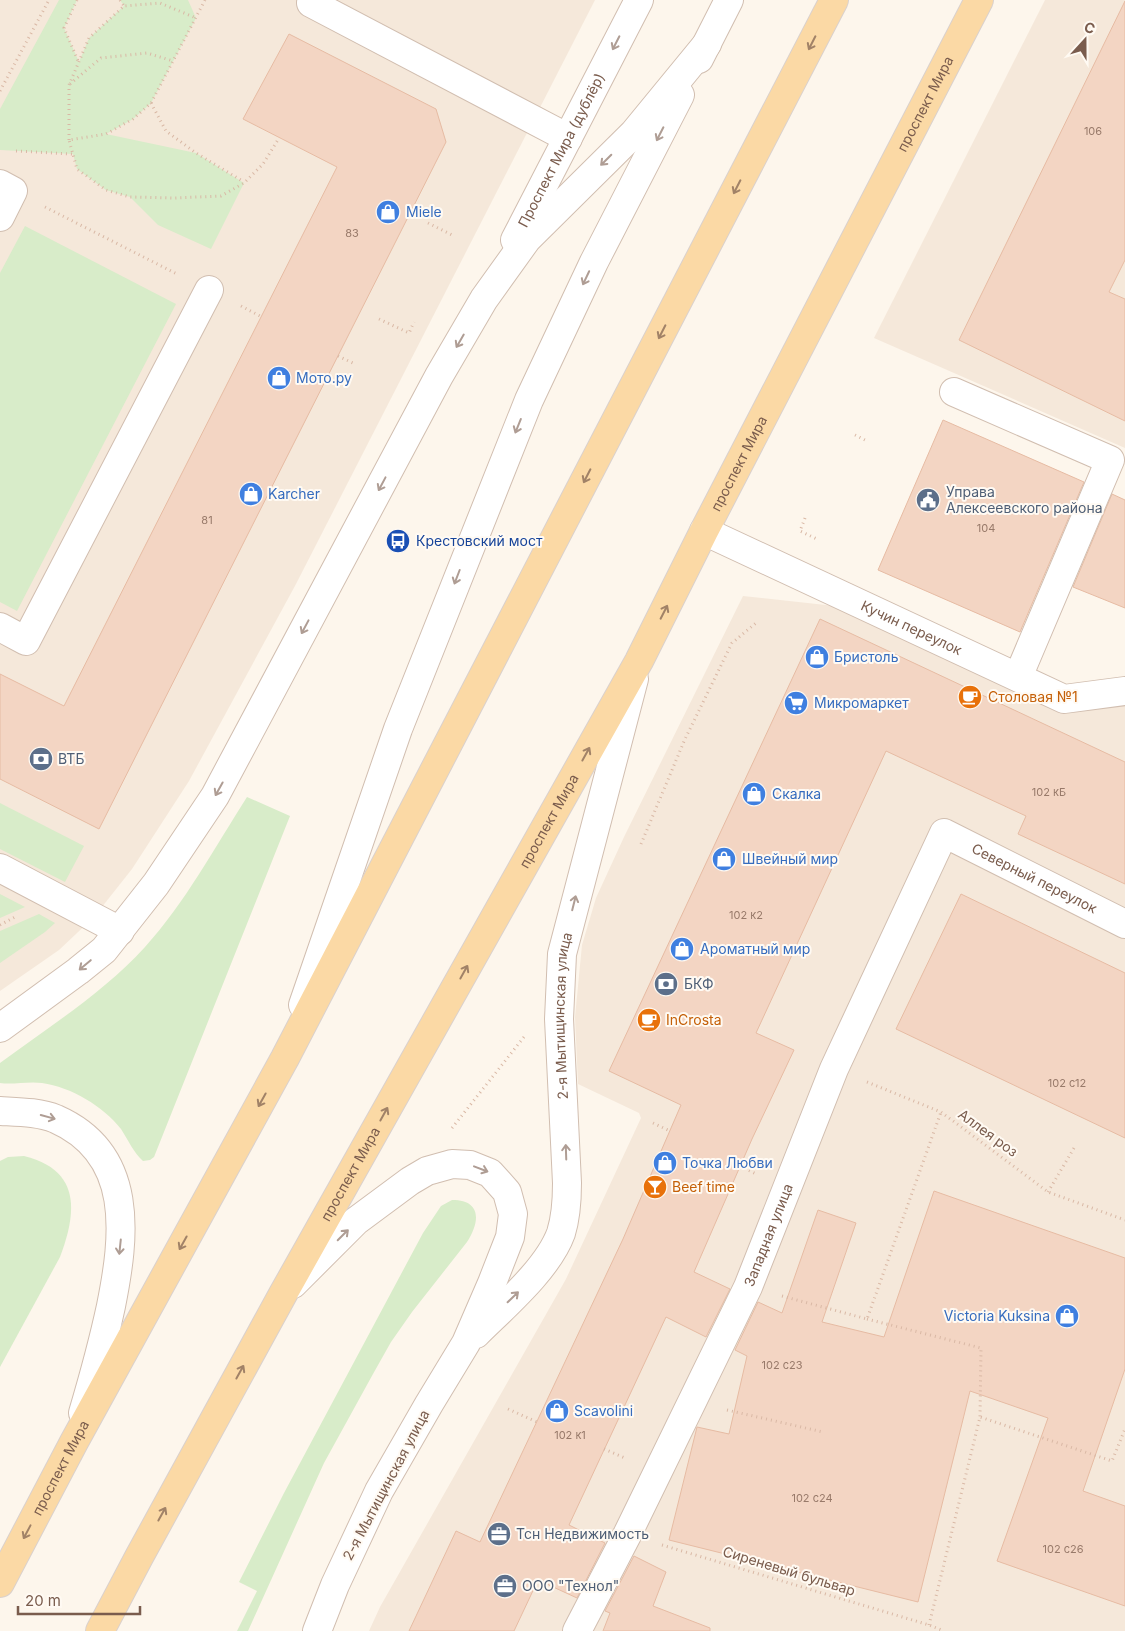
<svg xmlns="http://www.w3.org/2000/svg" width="1125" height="1631" viewBox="0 0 1125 1631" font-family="Inter,sans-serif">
	<rect width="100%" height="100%" fill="#fdf6ec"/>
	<g fill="#f5e8da">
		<path d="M0 0H595L296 584 189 781 132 869 94 917 59 950 0 991Z"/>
		<path d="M1045 0H1125V448L874 338Z"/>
		<path d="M743 596 871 610 1064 699 1125 691V1631H369L380 1607 566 1279 641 1118 639 1113 578 1084 575 1017 582 945 596 898 624 837Z"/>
	</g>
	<g fill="#d8ecc9">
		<path d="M59 0H77L64 28 79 62 89 38 124 6 120 0H188L196 18 151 103 133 119 106 134 196 153 244 183 211 249 158 225 130 197 106 190 77 169 73 154 0 150V109Z"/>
		<path d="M25 226 176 304 17 611 0 602V273Z"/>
		<path d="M247 797 290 816 154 1157 150 1160 143 1161C134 1153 128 1140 121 1129 103 1106 71 1087 42 1083 28 1081 13 1085 0 1083V1063C50 1026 103 993 145 947 185 903 215 847 247 797Z"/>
		<path d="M0 803 84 846 65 882 0 849Z"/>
		<path d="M0 894 25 907 0 918Z"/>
		<path d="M39 914 55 923 45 932 0 963V931Z"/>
		<path d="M24 1156C81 1170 77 1212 60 1257L0 1367V1161L8 1157Z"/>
		<path d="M452 1200C482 1200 480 1222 467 1242L412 1312 391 1342 373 1374 324 1463 248 1631H237L257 1591 239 1582 284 1493 423 1233 441 1206Z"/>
	</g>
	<g fill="#f3d5c3" stroke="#e6bba3">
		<path d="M1125 1V260L1109 292 1125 299V421L959 340Z"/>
		<path d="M289 34 436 109 446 142 99 829 0 779V674L64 706 337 167 243 119Z"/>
		<path d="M943 420 1084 482 1020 632 878 570Z"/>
		<path d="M1112 494 1125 500V608L1073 587Z"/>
		<path d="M820 619 1125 762V884L1018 834 1026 816 886 751 756 1033 794 1050 752 1139 694 1272 730 1289 706 1337 666 1317 569 1525 605 1543 577 1598 538 1580 514 1631H409L456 1531 480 1542 623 1239 681 1105 609 1071Z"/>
		<path d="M961 894 1125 973V1138L896 1029Z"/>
		<path d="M934 1191 1125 1258V1369L1083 1491 1125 1506V1606L997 1561 1048 1418 970 1391 918 1602 669 1540 697 1427 729 1434 747 1356 735 1350 758 1302 782 1313 818 1210 856 1223 822 1322 884 1337Z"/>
		<path d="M634 1556 666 1572 653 1606 710 1628V1631H603L610 1613 605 1611Z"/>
	</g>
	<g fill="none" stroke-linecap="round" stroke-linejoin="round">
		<g stroke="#d1beb0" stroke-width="30">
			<g id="minor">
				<path d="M313 0 311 3 568 138"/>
				<path d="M699 59 729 0"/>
				<path d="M0 184 13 191 0 217"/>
				<path id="s1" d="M515 240 639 0"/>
				<path d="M954 392 1110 460 1018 677"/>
				<path id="s2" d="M704 531 1064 699 1125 691"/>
				<path d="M0 627 26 641 209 290"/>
				<path d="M0 868 120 931"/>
				<path d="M303 1005 398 729 529 400 594 262 680 95"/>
				<path d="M0 1028 78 971 104 950 156 884 215 796 439 376 484 299 527 239 634 133 707 44"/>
				<path d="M0 1111C18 1112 39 1112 56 1119 135 1154 125 1236 111 1306 103 1343 94 1376 83 1413"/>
				<path d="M293 1284 356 1221 410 1181 427 1171 452 1164 470 1165 490 1173 507 1192 513 1214 510 1237 492 1283 466 1343 429 1404 379 1491 335 1585 317 1631"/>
				<path id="s3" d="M476 1334C503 1307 548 1269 561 1233 566 1217 567 1199 567 1183L559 1019 562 954 634 679"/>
				<path id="s4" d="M577 1631 627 1535 748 1287 834 1069 944 833 1125 924"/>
			</g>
		</g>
		<g stroke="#dad1cd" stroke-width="30">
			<g id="major">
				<path id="s5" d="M0 1583 74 1442 285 1058 834 0"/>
				<path id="s6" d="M100 1631 139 1557 283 1294 639 661 704 531 979 0"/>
			</g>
		</g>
		<g stroke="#d9b8a5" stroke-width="3" stroke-dasharray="1 4" stroke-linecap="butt">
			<path d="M77 0 64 28 79 63"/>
			<path d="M120 0 124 6"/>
			<path d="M205 0 151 103 133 119 106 134 69 140 77 169 106 190 130 197 175 198 221 196 244 183 263 164 279 138"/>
			<path d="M70 84 101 58 147 53 173 61"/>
			<path d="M0 91 49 0"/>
			<path d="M151 103 166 131 196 153 244 182"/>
			<path d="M69 140V85L89 38 124 6 160 3 196 18"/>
			<path d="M16 151 72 154"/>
			<path d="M45 207 177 274"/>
			<path d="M428 223 454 236"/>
			<path d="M241 306 260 316"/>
			<path d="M379 319 409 333 414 322"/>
			<path d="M338 356 355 364"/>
			<path d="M855 435 867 441"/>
			<path d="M805 518 800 531 819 540"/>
			<path d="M641 844 685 739 732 643 756 623"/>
			<path d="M0 925 15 917"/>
			<path d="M867 1082 941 1112 1048 1192 1125 1220"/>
			<path d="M653 1123 670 1131"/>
			<path d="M452 1128 524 1037"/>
			<path d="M740 1166 756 1174"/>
			<path d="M1048 1192 1074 1148"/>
			<path d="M782 1296 867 1319 941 1112"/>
			<path d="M867 1319 981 1348 980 1417"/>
			<path d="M508 1409 537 1422"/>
			<path d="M727 1410 823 1432"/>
			<path d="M604 1449 625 1458"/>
			<path d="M662 1545 929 1625 944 1631"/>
			<path d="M929 1625 980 1417 1112 1461 1125 1429"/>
		</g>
		<use href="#minor" stroke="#fff" stroke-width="28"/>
		<use href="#major" stroke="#fbd9a5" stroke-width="28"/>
	</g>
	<defs><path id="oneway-shaft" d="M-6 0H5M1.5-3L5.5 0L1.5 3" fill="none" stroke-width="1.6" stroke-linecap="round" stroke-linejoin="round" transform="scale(1.25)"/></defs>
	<g stroke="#af9d94">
		<use href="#oneway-shaft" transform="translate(616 43) rotate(117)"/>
		<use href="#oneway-shaft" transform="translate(660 134) rotate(117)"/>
		<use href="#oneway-shaft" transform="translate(606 160) rotate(135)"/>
		<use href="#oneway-shaft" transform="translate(586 278) rotate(115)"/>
		<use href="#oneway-shaft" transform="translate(460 341) rotate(120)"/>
		<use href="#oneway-shaft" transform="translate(518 426) rotate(112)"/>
		<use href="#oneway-shaft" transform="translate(382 484) rotate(118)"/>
		<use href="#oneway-shaft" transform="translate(457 577) rotate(111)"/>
		<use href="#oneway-shaft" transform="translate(305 627) rotate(118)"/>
		<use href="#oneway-shaft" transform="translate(219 789) rotate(119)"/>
		<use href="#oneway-shaft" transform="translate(574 903) rotate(-76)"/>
		<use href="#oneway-shaft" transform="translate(85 965) rotate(140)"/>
		<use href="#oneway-shaft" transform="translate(48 1117) rotate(15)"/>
		<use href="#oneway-shaft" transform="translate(566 1152) rotate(-92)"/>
		<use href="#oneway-shaft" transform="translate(481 1169) rotate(21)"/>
		<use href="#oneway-shaft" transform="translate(343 1235) rotate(-45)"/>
		<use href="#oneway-shaft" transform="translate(120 1247) rotate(96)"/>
		<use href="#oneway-shaft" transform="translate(513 1297) rotate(-44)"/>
	</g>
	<g stroke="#a18267">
		<use href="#oneway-shaft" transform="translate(812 43) rotate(117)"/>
		<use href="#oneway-shaft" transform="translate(737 187) rotate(117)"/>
		<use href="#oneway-shaft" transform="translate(662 332) rotate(117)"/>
		<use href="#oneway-shaft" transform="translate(587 476) rotate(117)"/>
		<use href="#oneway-shaft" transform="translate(664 612) rotate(-63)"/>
		<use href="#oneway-shaft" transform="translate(586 754) rotate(-61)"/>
		<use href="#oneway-shaft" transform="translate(464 972) rotate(-61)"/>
		<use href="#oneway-shaft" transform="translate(262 1100) rotate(119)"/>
		<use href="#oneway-shaft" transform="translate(384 1114) rotate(-61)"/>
		<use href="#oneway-shaft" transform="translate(183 1243) rotate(119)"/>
		<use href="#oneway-shaft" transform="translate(240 1372) rotate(-61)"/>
		<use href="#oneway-shaft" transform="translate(162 1514) rotate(-61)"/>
		<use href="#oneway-shaft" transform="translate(27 1532) rotate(118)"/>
	</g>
	<defs>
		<g id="shop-disc" transform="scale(1.25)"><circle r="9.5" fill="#3f7fe0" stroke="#fffaf3"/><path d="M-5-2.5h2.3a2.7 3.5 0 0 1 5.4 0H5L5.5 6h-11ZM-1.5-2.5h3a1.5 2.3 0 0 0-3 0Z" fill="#fff"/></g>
		<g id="civic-disc" transform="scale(1.25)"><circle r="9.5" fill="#5c6f8a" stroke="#fffaf3"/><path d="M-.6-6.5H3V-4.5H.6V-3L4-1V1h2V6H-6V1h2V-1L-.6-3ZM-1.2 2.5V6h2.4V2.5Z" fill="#fff"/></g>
		<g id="bus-disc" transform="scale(1.25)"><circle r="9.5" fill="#1a4fb4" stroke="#fffaf3"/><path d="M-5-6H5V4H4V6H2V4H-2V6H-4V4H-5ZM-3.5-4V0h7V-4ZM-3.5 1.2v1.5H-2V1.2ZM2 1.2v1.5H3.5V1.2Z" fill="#fff"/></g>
		<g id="cafe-disc" transform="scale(1.25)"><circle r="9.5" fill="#e8710a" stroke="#fffaf3"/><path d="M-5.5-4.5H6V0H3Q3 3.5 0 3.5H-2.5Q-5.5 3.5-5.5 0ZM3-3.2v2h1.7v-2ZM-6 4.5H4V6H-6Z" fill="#fff"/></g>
		<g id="supermarket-disc" transform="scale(1.25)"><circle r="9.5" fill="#3f7fe0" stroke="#fffaf3"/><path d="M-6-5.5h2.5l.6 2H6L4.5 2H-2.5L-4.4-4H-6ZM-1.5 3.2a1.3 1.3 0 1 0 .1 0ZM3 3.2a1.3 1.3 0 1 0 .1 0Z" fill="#fff"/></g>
		<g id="bank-disc" transform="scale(1.25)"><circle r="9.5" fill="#5c6f8a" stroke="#fffaf3"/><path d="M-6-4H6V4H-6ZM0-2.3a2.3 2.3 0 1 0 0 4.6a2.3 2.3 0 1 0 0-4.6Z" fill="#fff"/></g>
		<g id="bar-disc" transform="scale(1.25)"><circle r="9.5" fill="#e8710a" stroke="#fffaf3"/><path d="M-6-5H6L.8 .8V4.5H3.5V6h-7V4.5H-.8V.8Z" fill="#fff"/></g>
		<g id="office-disc" transform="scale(1.25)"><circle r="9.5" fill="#5c6f8a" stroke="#fffaf3"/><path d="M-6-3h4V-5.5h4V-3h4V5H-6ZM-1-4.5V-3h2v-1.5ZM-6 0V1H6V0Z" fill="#fff"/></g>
	</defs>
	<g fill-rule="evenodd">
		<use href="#shop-disc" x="388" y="212"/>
		<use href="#shop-disc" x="279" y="378"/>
		<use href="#shop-disc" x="251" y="494"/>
		<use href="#civic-disc" x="928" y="500"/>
		<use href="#bus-disc" x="398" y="541"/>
		<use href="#shop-disc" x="817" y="657"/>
		<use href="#cafe-disc" x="970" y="697"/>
		<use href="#supermarket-disc" x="796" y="703"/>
		<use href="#bank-disc" x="41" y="759"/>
		<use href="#shop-disc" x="754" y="794"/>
		<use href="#shop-disc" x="724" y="859"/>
		<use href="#shop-disc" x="682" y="949"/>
		<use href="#bank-disc" x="666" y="984"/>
		<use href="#cafe-disc" x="649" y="1020"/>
		<use href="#shop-disc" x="665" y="1163"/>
		<use href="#bar-disc" x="655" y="1187"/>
		<use href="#shop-disc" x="1067" y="1316"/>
		<use href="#shop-disc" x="557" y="1411"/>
		<use href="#office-disc" x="499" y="1534"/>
		<use href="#office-disc" x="505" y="1586"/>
	</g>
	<g text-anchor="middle" stroke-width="4" stroke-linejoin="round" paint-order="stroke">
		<g font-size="11" fill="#987a6a">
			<text x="1093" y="135">106</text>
			<text x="352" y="237">83</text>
			<text x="207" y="524">81</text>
			<text x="986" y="532">104</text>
			<text x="1049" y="796">102 кБ</text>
			<text x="746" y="919">102 к2</text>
			<text x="1067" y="1087">102 с12</text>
			<text x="782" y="1369">102 с23</text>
			<text x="570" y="1439">102 к1</text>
			<text x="812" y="1502">102 с24</text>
			<text x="1063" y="1553">102 с26</text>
		</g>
		<g font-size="14" fill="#7a5c4d" stroke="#fffaf3">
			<text dy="5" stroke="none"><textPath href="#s6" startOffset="1736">проспект Мира</textPath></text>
			<text dy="5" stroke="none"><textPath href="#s1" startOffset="101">Проспект Мира (дублёр)</textPath></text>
			<text dy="5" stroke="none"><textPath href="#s6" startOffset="1331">проспект Мира</textPath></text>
			<text dy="5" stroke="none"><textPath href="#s2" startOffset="229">Кучин переулок</textPath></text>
			<text dy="5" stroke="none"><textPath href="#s6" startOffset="926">проспект Мира</textPath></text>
			<text dy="5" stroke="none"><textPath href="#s4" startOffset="980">Северный переулок</textPath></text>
			<text dy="5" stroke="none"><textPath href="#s3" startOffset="351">2-я Мытищинская улица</textPath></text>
			<text transform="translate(988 1133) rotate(36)" y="5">Аллея роз</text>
			<text dy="5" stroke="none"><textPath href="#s6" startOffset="521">проспект Мира</textPath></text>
			<text dy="5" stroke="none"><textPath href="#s4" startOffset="440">Западная улица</textPath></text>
			<text dy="5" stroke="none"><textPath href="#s5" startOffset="130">проспект Мира</textPath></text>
			<text transform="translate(386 1485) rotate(-62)" y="5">2-я Мытищинская улица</text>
			<text transform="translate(789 1571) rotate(17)" y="5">Сиреневый бульвар</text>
		</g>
		<g font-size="14" fill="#366cbe" stroke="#fffaf3" text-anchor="start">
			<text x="406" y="217">Miele</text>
			<text x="296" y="383">Мото.ру</text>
			<text x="268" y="499">Karcher</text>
			<text x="834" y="662">Бристоль</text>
			<text x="814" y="708">Микромаркет</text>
			<text x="772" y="799">Скалка</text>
			<text x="742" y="864">Швейный мир</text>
			<text x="700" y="954">Ароматный мир</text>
			<text x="682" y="1168">Точка Любви</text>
			<text x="1050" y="1321" text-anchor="end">Victoria Kuksina</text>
			<text x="574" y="1416">Scavolini</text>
		</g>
		<g font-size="14" fill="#4e5e75" stroke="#fffaf3" text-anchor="start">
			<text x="946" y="497">Управа<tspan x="946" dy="16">Алексеевского района</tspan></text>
			<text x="58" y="764">ВТБ</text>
			<text x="684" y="989">БКФ</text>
			<text x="516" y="1539">Тсн Недвижимость</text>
			<text x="522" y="1591">ООО "Технол"</text>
		</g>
		<g font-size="14" fill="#164399" stroke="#fffaf3" text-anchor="start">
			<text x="416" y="546">Крестовский мост</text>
		</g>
		<g font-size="14" fill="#c56008" stroke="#fffaf3" text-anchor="start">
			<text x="988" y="702">Столовая №1</text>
			<text x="666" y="1025">InCrosta</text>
			<text x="672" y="1192">Beef time</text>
		</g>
	</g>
	<g transform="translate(1085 40) rotate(21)" stroke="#fffaf3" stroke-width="4" paint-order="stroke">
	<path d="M0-4L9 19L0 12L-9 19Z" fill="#7a5c4d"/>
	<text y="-8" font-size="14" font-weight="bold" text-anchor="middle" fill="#7a5c4d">С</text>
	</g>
	<path d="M18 1606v8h122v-8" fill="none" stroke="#7a5c4d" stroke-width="2.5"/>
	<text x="25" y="1606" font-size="15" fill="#7a5c4d" stroke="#fffaf3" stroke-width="4" paint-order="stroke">20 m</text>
</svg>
